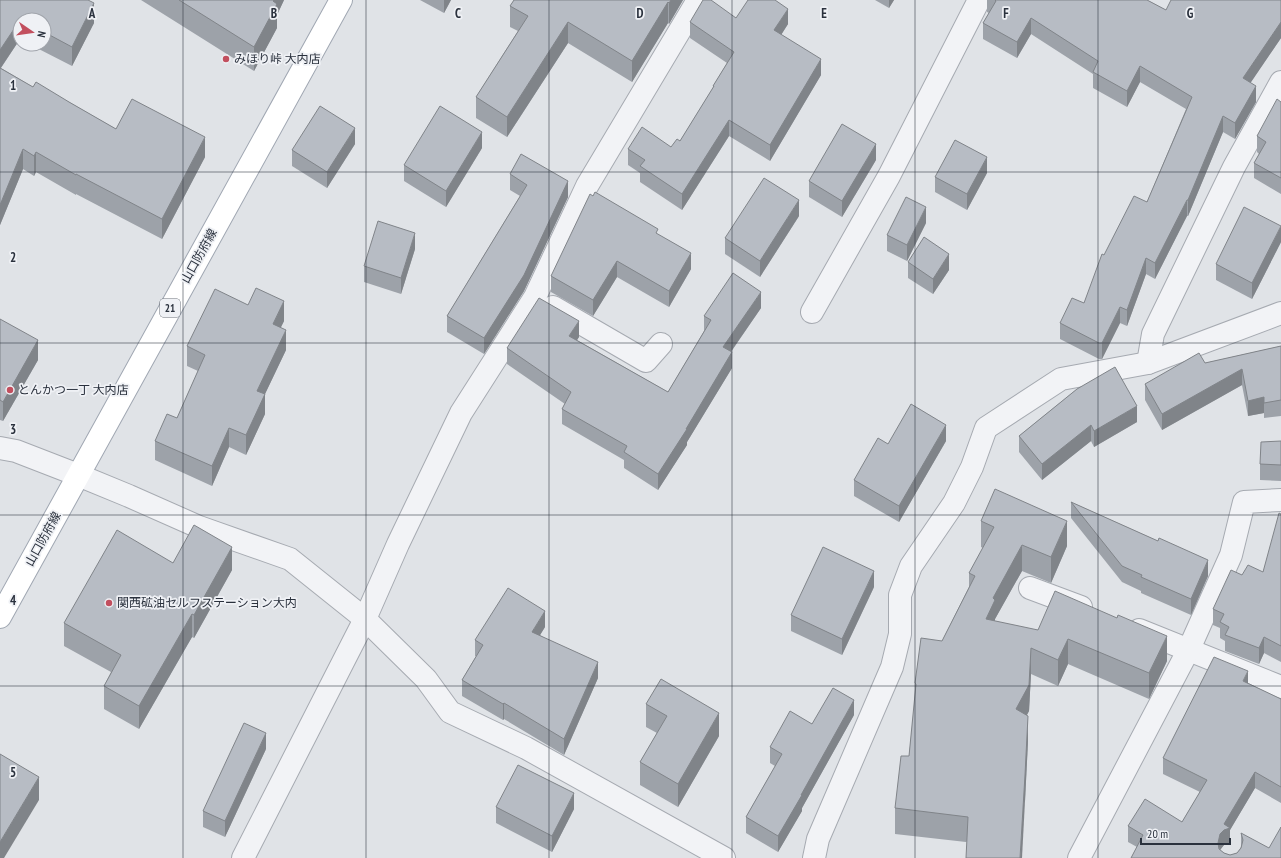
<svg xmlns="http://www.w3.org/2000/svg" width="1281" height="858" viewBox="0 0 1281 858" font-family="'PT Sans Narrow','Noto Sans JP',sans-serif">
	<rect width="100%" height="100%" fill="#e0e3e7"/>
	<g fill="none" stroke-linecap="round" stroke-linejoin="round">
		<g stroke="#a6aab1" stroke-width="24">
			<g id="minor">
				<path d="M553 307 646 361 661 344"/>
				<path d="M812 312 889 176 979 0"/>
				<path d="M1148 363 1153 334 1234 167 1281 82"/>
				<path d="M0 448 16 451 78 475 129 496 199 527 290 559 365 619 426 679 450 712 526 748 724 858"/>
				<path d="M1030 588 1081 607"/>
				<path d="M1139 630 1281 687"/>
				<path d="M243 858 365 619 398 544 461 413 535 297 587 186 698 0"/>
				<path d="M814 858 818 839 892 667 900 634V595L911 566 954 503 972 467 986 428 1061 379 1148 363 1281 313"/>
				<path d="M1079 858 1189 649 1231 555 1244 502 1281 500"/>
			</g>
		</g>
		<g stroke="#a0a7b2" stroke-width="24">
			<path id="primary" d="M0 617 341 0"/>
		</g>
		<use href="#minor" stroke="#f2f3f6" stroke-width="22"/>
		<use href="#primary" stroke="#fff" stroke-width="22"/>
	</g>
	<g fill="#9da2a9">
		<path d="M0 0 94 23 72 66 29 44H44V20H20V39L1 68 33 87 69 102 116 129 205 157 162 239 76 194V195L36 172 34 176 23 169 0 225Z"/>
		<path d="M141 0H284L277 15V28L254 71Z"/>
		<path d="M420 0H451L444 13Z"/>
		<path d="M514 0H683L669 24 668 23 632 82 568 43 507 137 476 118V97L518 31 510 27V6Z"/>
		<path d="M875 0H894L889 8Z"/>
		<path d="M987 0H1147L1166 10 1281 0V38L1250 83 1256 102 1235 139 1223 132 1188 216H1187L1155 279 1146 274 1127 326 1120 323 1102 359H1099L1060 339V323L1084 303 1104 255 1147 202 1186 109 1140 82 1127 107 1093 88V74L1031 34 1017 58 983 39V23L989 13 987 12Z"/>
		<path d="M736 18 788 24 781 35 821 75 770 161 729 136 682 210 640 182V173L628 165V149L671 147 680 141 713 88V86L727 63 690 38V22Z"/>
		<path d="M1281 102V194L1254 178V163L1259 154 1257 152V136Z"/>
		<path d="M355 144 327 188 292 166V150Z"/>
		<path d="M482 148 446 207 404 181V165Z"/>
		<path d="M876 160 842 217 809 197V181Z"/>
		<path d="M987 173 967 210 935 192V177Z"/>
		<path d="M510 174 568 197 524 291 484 354 447 332V316L520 196 510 190Z"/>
		<path d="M799 216 760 277 725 254V238Z"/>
		<path d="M926 223 907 261 887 251V235Z"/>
		<path d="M658 234 691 269 669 307 617 277 593 316 551 292V276Z"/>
		<path d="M1281 242 1252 299 1216 280V264Z"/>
		<path d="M415 249 401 294 364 282V266Z"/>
		<path d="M908 262 949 270 933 294 908 278Z"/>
		<path d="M248 305 284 321 281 327 286 350 265 394V414L246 455 229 447 212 486 155 460V441L177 418 198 371 187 366V346Z"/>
		<path d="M761 308 731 352 732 368 687 442V445L658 490 624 468V460L562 424V409L565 404 507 364V348L579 337 577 340 668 392 704 331V316Z"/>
		<path d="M0 319 38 360 3 421 0 420Z"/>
		<path d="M1281 346V416L1264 418V413L1248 416 1242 385 1162 430 1145 400V384L1205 363Z"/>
		<path d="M1077 389 1137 422 1094 447 1091 441 1042 480 1019 452V436Z"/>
		<path d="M946 441 899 522 854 496V480L888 444Z"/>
		<path d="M1281 441V481L1260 480V464Z"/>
		<path d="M1071 502 1158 541 1208 576 1191 615 1141 593V591L1122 582 1071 518Z"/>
		<path d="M1281 514V662L1264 653 1259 664 1225 651V641L1220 638V628L1213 625V609L1242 575 1263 572Z"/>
		<path d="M981 521 1067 546 1051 583 1022 571 995 619V621L1167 661 1149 699 1068 664 1058 686 1031 674 1029 711 1027 715 1028 741 1025 801 966 842 895 834V808L909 756 915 699V683L942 641 969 587V573L983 548 981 547Z"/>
		<path d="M173 563 232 570 194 638 192 637 139 729 104 709V686L111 672 64 646V623Z"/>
		<path d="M874 587 842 655 791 631V615Z"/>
		<path d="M545 627 540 635 598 678 564 755 504 719 503 720 462 696V680L476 656H475V640Z"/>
		<path d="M1248 683 1281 699V803L1255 788 1230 830V844L1224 845 1220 850 1224 853 1230 855 1237 853 1241 847V833L1281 858H1131L1137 847 1128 842V826L1182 822 1200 792 1163 774V758Z"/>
		<path d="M646 704 719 736 678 807 640 785V762L657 733 646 727Z"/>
		<path d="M854 715 802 808V811L778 852 746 833V817L775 766 770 763V747L812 724Z"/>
		<path d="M266 749 225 837 203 827V811Z"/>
		<path d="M496 807 574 809 552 852 496 823Z"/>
	</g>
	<g fill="#808489">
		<path d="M274 0H284L277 15V28L254 71V47Z"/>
		<path d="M444 0H451L444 13Z"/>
		<path d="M671 0H683L669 24V3Z"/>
		<path d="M889 0H894L889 8Z"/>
		<path d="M668 2V23L632 82V61Z"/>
		<path d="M94 3V23L72 66V47Z"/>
		<path d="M788 9V24L774 46V30Z"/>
		<path d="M1031 18V34L1017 58V42Z"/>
		<path d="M20 20V39L0 69V50Z"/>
		<path d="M568 22V43L507 137V117Z"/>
		<path d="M1281 22V38L1243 94V78Z"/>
		<path d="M821 59V75L770 161V145Z"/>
		<path d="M1140 66V82L1127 107V91Z"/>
		<path d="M1256 86V102L1235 139V123Z"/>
		<path d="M1223 116V132L1188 216V200Z"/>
		<path d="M729 120V136L682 210V194Z"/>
		<path d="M355 128V144L327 188V172Z"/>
		<path d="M482 132V148L446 207V191Z"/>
		<path d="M205 137V157L162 239V219Z"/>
		<path d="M876 144V160L842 217V201Z"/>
		<path d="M23 149V169L0 225V205Z"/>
		<path d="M36 152V172L34 176V156Z"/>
		<path d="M987 157V173L967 210V194Z"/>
		<path d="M568 181V197L524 291 484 354V338Z"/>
		<path d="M799 200V216L760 277V261Z"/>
		<path d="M1187 200V216L1155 279V263Z"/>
		<path d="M926 207V223L907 261V245Z"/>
		<path d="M1281 226V242L1252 299V283Z"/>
		<path d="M415 233V249L401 294V278Z"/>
		<path d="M691 253V269L669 307V291Z"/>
		<path d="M949 254V270L933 294V279Z"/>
		<path d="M1146 258V274L1127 326V310Z"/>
		<path d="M617 261V277L593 316V300Z"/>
		<path d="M761 292V308L723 363V347Z"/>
		<path d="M284 301V321L273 343V324Z"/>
		<path d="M1120 307V323L1102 359V343Z"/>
		<path d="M579 321V337L569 352V336Z"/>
		<path d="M286 330V350L265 394V414L246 455V435L257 391Z"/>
		<path d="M38 340V360L3 421V402Z"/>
		<path d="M732 352V368L687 442V445L658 490V474Z"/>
		<path d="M1242 369V385L1162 430V414Z"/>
		<path d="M1264 397V413L1248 416V401Z"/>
		<path d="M1137 406V422L1094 447V431Z"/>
		<path d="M946 425V441L899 522V506Z"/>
		<path d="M1091 425V441L1042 480V464Z"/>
		<path d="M229 428V447L212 486V466Z"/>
		<path d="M1067 521V546L1051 583V557Z"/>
		<path d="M1022 545V571L995 619V625L986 619 993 598Z"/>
		<path d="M232 547V570L194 638V615Z"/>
		<path d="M1208 560V576L1191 615V599Z"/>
		<path d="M874 571V587L842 655V639Z"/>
		<path d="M545 611V627L532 648V632Z"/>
		<path d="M192 614V637L139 729V706Z"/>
		<path d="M1167 636V661L1149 699V673Z"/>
		<path d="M1264 637V653L1259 664V648Z"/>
		<path d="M1068 639V664L1058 686V660Z"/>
		<path d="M1031 648V674L1029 711 1016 734V709Z"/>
		<path d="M598 662V678L564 755V739Z"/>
		<path d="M1248 671V687L1243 681Z"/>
		<path d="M854 700V715L802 808V811L778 852V836Z"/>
		<path d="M504 703V719L503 720V704Z"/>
		<path d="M719 713V736L678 807V784Z"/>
		<path d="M1028 716V741L1025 801 1022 858H1020Z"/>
		<path d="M266 733V749L225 837V821Z"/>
		<path d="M1255 772V788L1230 830V844L1224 845 1220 850 1218 843 1220 834 1224 824Z"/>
		<path d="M39 777V800L4 858H0V842Z"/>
		<path d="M574 793V809L552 852V836Z"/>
	</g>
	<g fill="#b7bcc4" stroke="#808489">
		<path d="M0 0H88L94 3 72 47 44 32V20H20L0 50Z"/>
		<path d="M179 0H274L273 1 277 4 254 47Z"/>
		<path d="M514 0H671L669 3 668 2 632 61 568 22 507 117 476 97 528 16 510 6Z"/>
		<path d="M703 0H711L736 18 748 0H775L788 9 774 30 821 59 770 145 729 120 682 194 640 166 645 160 628 149 642 127 671 147 677 139 680 141 714 86H713L734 52 690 22Z"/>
		<path d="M995 0H1147L1166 10 1171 0H1281V22L1243 78 1256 86 1235 123 1223 116 1188 200H1187L1155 263 1146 258 1127 310 1120 307 1102 343H1099L1060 323 1072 298 1084 303 1102 254 1104 255 1134 196 1147 202 1192 97 1140 66 1127 91 1093 72 1098 61 1031 18 1017 42 983 23 996 1Z"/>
		<path d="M0 68 33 87 36 82 69 102 116 129 132 99 205 137 162 219 76 174V175L36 152 34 156 23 149 0 205Z"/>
		<path d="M1277 99 1281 102V178L1254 163 1266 142 1257 136Z"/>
		<path d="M320 106 355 128 327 172 292 150Z"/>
		<path d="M440 106 482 132 446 191 404 165Z"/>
		<path d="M842 124 876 144 842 201 809 181Z"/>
		<path d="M955 140 987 157 967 194 935 177Z"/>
		<path d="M521 154 568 181 524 275 484 338 447 316 527 185 510 174Z"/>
		<path d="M764 178 799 200 760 261 725 238Z"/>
		<path d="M595 192 658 229 656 233 691 253 669 291 617 261 593 300 551 276 590 194 593 196Z"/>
		<path d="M906 197 926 207 907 245 887 235Z"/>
		<path d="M1244 207 1281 226 1252 283 1216 264Z"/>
		<path d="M378 221 415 233 401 278 364 266Z"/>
		<path d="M924 237 949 254 933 279 908 262Z"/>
		<path d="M733 273 761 292 723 347 732 352 686 429H687L658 474 624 452 627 446 562 409 571 392 507 348 539 298 579 321 569 336 668 392 711 320 704 316Z"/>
		<path d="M256 288 284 301 273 324 286 330 257 391 265 394 246 435 229 428 212 466 155 441 167 414 177 418 205 355 187 346 215 289 248 305Z"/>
		<path d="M0 319 38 340 3 402 0 400Z"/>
		<path d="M1281 346V400L1264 403V397L1248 401 1242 369 1162 414 1145 384 1199 353 1205 363Z"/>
		<path d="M1115 367 1137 406 1094 431 1091 425 1042 464 1019 436 1077 389Z"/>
		<path d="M911 404 946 425 899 506 854 480 878 438 888 444Z"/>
		<path d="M1281 441V465L1260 464 1261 442Z"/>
		<path d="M995 489 1067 521 1051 557 1022 545 993 598 995 600 986 619 1038 630 1055 591 1117 618 1118 615 1167 636 1149 673 1068 639 1058 660 1031 648 1029 685 1016 709 1028 716 1025 775 1020 858H966L968 817 895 808 901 756H909L916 684 915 683 921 638 942 641 975 576 969 573 994 527 981 521Z"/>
		<path d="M1071 502 1158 541 1159 538 1208 560 1191 599 1141 577 1142 575 1122 566Z"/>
		<path d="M1279 513 1281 514V646L1264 637 1259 648 1225 635 1229 627 1220 622 1224 614 1213 609 1231 570 1242 575 1248 565 1263 572Z"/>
		<path d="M194 525 232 547 194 615 192 614 139 706 104 686 121 655 64 623 117 530 173 563Z"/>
		<path d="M823 547 874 571 842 639 791 615Z"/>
		<path d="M508 588 545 611 532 632 598 662 564 739 504 703 503 704 462 680 483 645 475 640Z"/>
		<path d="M1214 657 1248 671 1243 681 1281 699V787L1255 772 1224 824 1230 828 1224 830 1220 834 1218 843 1219 849 1224 853 1230 855 1237 853 1241 848 1243 840 1241 833 1269 848 1281 827V858H1131L1143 835 1128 826 1145 799 1182 822 1207 780 1163 758Z"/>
		<path d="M661 679 719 713 678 784 640 762 667 716 646 704Z"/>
		<path d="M833 688 854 700 801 795H802L778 836 746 817 782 754 770 747 790 711 812 724Z"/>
		<path d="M244 723 266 733 225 821 203 811Z"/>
		<path d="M0 754 39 777 0 842Z"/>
		<path d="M518 765 574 793 552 836 496 807Z"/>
	</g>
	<path fill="none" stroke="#2a313d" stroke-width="1" stroke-opacity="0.55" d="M183 0V858M366 0V858M549 0V858M732 0V858M915 0V858M1098 0V858M0 172H1281M0 343H1281M0 515H1281M0 686H1281"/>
	<g fill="#c24f5e" stroke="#eff1f5" stroke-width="1.5">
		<circle cx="226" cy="59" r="4"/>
		<circle cx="10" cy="390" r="4"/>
		<circle cx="109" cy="603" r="4"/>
	</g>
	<g text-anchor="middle" stroke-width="3.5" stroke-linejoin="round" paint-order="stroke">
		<rect fill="#eff1f5" stroke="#656b74" stroke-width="1" x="160" y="299" width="20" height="18" rx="3"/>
		<g font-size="11" font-weight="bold" fill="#2a313d">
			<text x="170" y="312">21</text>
		</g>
		<g font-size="12" fill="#2a313d" stroke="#eff1f5" text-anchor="start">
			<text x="234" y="63">みほり峠 大内店</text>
			<text x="18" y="394">とんかつ一丁 大内店</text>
			<text x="117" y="607">関西砿油セルフステーション大内</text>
		</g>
		<g font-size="12" fill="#2a313d" stroke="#eff1f5">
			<text transform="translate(199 256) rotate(-61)" y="4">山口防府線</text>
			<text transform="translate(43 539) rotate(-61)" y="4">山口防府線</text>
		</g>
	</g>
	<g font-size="13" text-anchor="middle" font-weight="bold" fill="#2a313d" stroke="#eff1f5" stroke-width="3.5" stroke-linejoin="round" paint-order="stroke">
		<text x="92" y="18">A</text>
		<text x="274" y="18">B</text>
		<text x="458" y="18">C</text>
		<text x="640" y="18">D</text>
		<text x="824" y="18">E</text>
		<text x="1006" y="18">F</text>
		<text x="1190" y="18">G</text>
		<text x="13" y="90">1</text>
		<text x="13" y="262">2</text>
		<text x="13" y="434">3</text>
		<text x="13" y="605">4</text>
		<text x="13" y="777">5</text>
	</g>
	<g transform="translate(32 32) rotate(103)"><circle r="19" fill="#eff1f5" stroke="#a0a4ab"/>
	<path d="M0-3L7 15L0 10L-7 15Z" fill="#c24f5e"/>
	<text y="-6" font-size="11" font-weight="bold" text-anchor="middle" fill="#2a313d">N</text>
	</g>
	<path d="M1141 838v6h89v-6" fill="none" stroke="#2a313d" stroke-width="2"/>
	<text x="1147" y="838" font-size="12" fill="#2a313d" stroke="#eff1f5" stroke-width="3" paint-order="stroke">20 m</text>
</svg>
